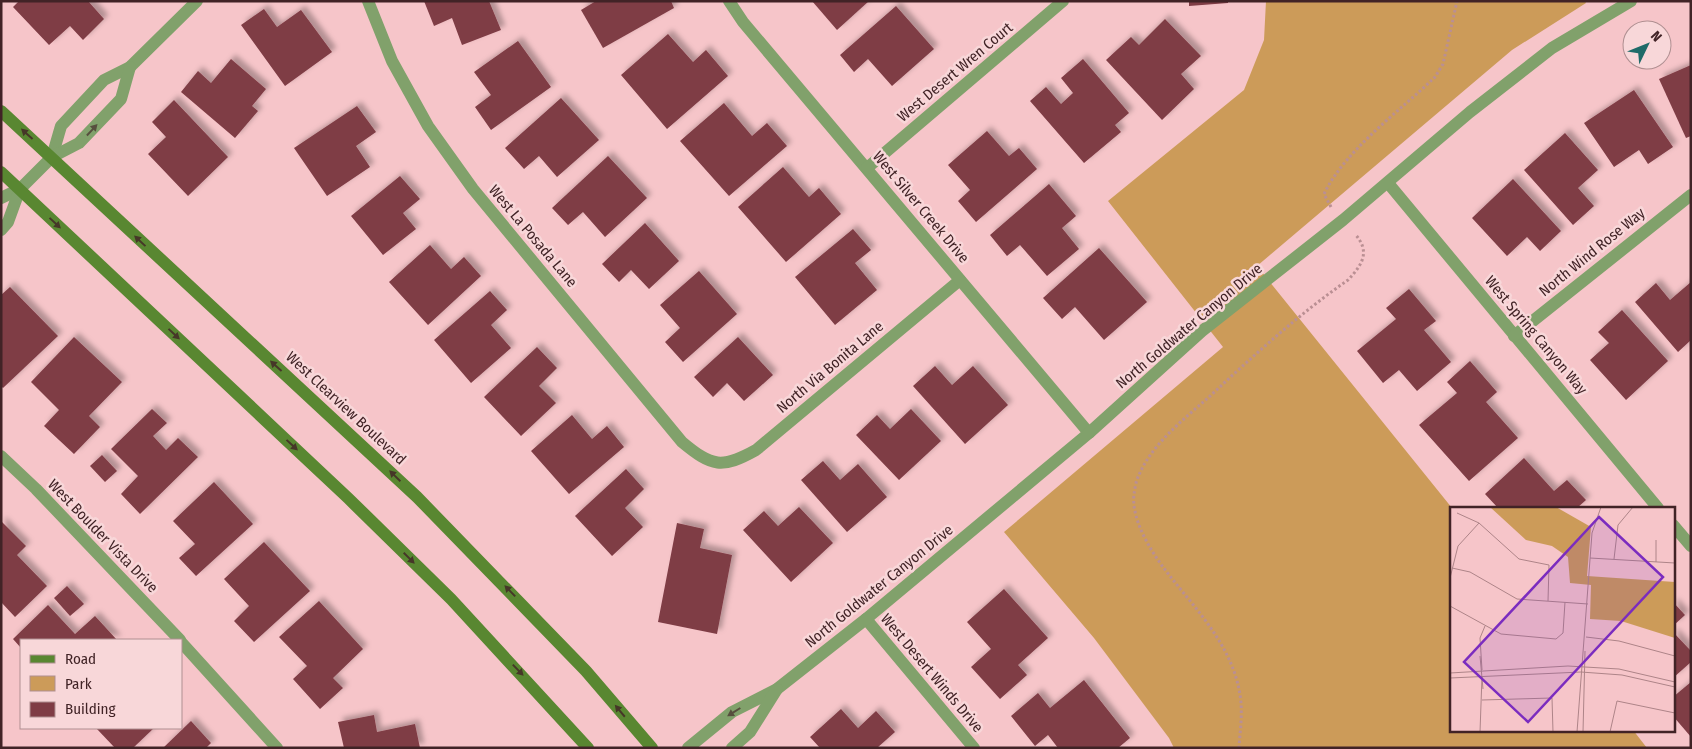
<svg xmlns="http://www.w3.org/2000/svg" width="1692" height="749" viewBox="0 0 1692 749" font-family="'Fira Sans Condensed',sans-serif">
	<defs>
		<filter id="shadow"><feDropShadow dx="4.5" dy="-4.5" stdDeviation="2.5" flood-color="#0004"/></filter>
	</defs>
	<rect width="100%" height="100%" fill="#f6c5c9"/>
	<path fill="#cc9b59" d="M1266 1H1585L1586 3 1512 50 1257 266 1452 508 1451 730H1633L1647 748H1174L1169 738 1094 638 1004 532 1223 347 1108 201 1244 90 1264 40Z"/>
	<g fill="#7f3c45" filter="url(#shadow)">
		<path d="M19 1H88L104 19 83 40 70 26 49 45 13 7Z"/>
		<path d="M424 1H489L501 30 462 45 452 18 434 26Z"/>
		<path d="M596 1H671L674 8 603 48 581 10Z"/>
		<path d="M812 1H869L837 30Z"/>
		<path d="M1189 1H1228V3L1189 6Z"/>
		<path d="M896 6 934 49 892 86 868 59 854 72 840 55Z"/>
		<path d="M264 9 277 27 301 10 332 52 285 86 241 25Z"/>
		<path d="M1165 19 1201 56 1181 74 1194 89 1162 120 1106 60 1131 37 1139 45Z"/>
		<path d="M668 34 693 62 706 50 728 76 667 129 621 75Z"/>
		<path d="M518 41 551 87 491 130 475 107 491 95 474 72Z"/>
		<path d="M231 59 266 89 252 106 258 111 235 138 181 92 198 71 211 83Z"/>
		<path d="M1083 59 1129 113 1115 125 1121 132 1084 163 1030 101 1046 87 1061 104 1073 93 1061 78Z"/>
		<path d="M1691 65V136L1686 138 1659 79Z"/>
		<path d="M1634 90 1673 147 1648 164 1639 150 1614 167 1584 123Z"/>
		<path d="M561 98 599 140 557 177 539 156 524 169 505 148Z"/>
		<path d="M174 100 228 157 188 196 148 154 166 137 152 122Z"/>
		<path d="M724 103 752 136 767 123 787 146 729 196 680 141Z"/>
		<path d="M357 106 376 132 356 146 370 167 327 196 294 148Z"/>
		<path d="M987 131 1009 156 1019 148 1037 169 976 222 958 201 970 190 948 165Z"/>
		<path d="M1565 133 1598 170 1578 188 1594 206 1573 225 1524 170Z"/>
		<path d="M608 156 647 198 605 237 583 212 568 225 552 208Z"/>
		<path d="M783 167 809 197 819 188 841 214 786 262 738 207Z"/>
		<path d="M400 176 420 199 403 213 416 229 383 255 351 216Z"/>
		<path d="M1513 179 1561 231 1540 251 1527 237 1507 256 1472 218Z"/>
		<path d="M1049 184 1076 216 1062 228 1079 249 1047 276 1020 245 1007 256 990 235Z"/>
		<path d="M645 223 679 261 649 289 631 270 619 282 602 264Z"/>
		<path d="M853 229 871 250 855 263 877 290 835 325 795 277Z"/>
		<path d="M430 245 451 269 464 257 481 276 428 325 389 282Z"/>
		<path d="M1099 248 1147 302 1104 340 1075 307 1062 319 1043 298Z"/>
		<path d="M699 271 737 314 683 362 665 342 680 328 660 305Z"/>
		<path d="M1691 282V340L1678 352 1635 302 1656 283 1670 300Z"/>
		<path d="M10 287 58 336 3 388 1 386V295Z"/>
		<path d="M1409 289 1436 321 1424 330 1451 362 1417 391 1399 370 1383 383 1357 351 1396 319 1386 308Z"/>
		<path d="M490 291 507 310 491 325 511 348 471 383 434 340Z"/>
		<path d="M1622 310 1668 361 1626 400 1590 360 1609 343 1598 332Z"/>
		<path d="M74 337 122 382 89 416 100 427 74 454 44 426 59 410 31 382Z"/>
		<path d="M738 337 773 375 744 401 727 383 713 397 694 377Z"/>
		<path d="M537 347 557 368 539 386 556 403 521 436 484 397Z"/>
		<path d="M1470 361 1497 392 1486 402 1518 438 1469 481 1419 425 1457 393 1447 382Z"/>
		<path d="M935 366 952 385 973 366 1008 405 965 444 913 386Z"/>
		<path d="M152 409 167 423 153 436 166 450 178 438 198 457 140 514 121 494 138 476 111 449Z"/>
		<path d="M911 409 941 441 899 480 856 435 877 415 890 429Z"/>
		<path d="M572 415 592 439 607 426 624 447 569 494 531 451Z"/>
		<path d="M102 455 117 471 105 482 90 466Z"/>
		<path d="M1524 458 1554 491 1567 480 1586 500 1577 508H1498L1485 494Z"/>
		<path d="M823 461 840 480 858 464 887 497 847 532 801 480Z"/>
		<path d="M626 469 644 489 625 508 643 527 612 556 575 516Z"/>
		<path d="M214 482 253 524 196 576 179 558 195 544 173 521Z"/>
		<path d="M799 507 833 543 791 582 743 530 764 511 778 526Z"/>
		<path d="M1 521 26 546 17 555 47 586 15 617 1 602Z"/>
		<path d="M677 523 704 529 700 548 732 555 717 634 658 622Z"/>
		<path d="M264 542 310 591 254 642 234 621 249 606 224 579Z"/>
		<path d="M67 586 84 604 70 616 54 598Z"/>
		<path d="M1004 589 1048 638 1018 665 1027 675 1000 699 971 667 991 649 967 622Z"/>
		<path d="M319 601 363 649 333 678 343 688 320 709 293 679 307 666 279 637Z"/>
		<path d="M1673 602 1685 615 1673 626Z"/>
		<path d="M48 605 75 634 95 616 117 640H21V648L13 639Z"/>
		<path d="M1673 632 1691 651V662L1673 678Z"/>
		<path d="M1084 680 1130 738 1118 748H1058L1048 735 1035 746 1011 716 1038 693 1050 708Z"/>
		<path d="M1691 682V737L1673 716V697Z"/>
		<path d="M841 709 858 728 876 711 895 732 877 748H820L810 737Z"/>
		<path d="M374 715 377 732 415 724 420 748H344L338 722Z"/>
		<path d="M191 721 211 743 206 748H163Z"/>
		<path d="M96 728H154L133 748H115Z"/>
	</g>
	<g fill="none" stroke-linecap="round" stroke-linejoin="round">
		<g stroke="#ba8f93" stroke-width="3" stroke-dasharray="2.5 2.5" stroke-linecap="butt">
			<path d="M1331 207 1324 194C1345 150 1400 111 1435 77L1443 64 1457 1"/>
			<path d="M1239 748C1240 731 1243 712 1240 695 1232 643 1193 607 1163 567 1149 548 1131 518 1134 494 1135 488 1136 480 1139 475 1152 444 1184 419 1209 397 1253 356 1299 314 1348 280 1362 265 1371 252 1355 234"/>
		</g>
		<g stroke="#81a16b" stroke-width="12">
			<path d="M368 1 392 61 428 126 473 189 682 442C712 467 722 469 756 450L960 280"/>
			<path d="M729 1 743 22 1089 433"/>
			<path d="M52 157 61 126 104 80 130 67 197 1"/>
			<path d="M867 168 1063 1"/>
			<path d="M1388 183 1658 508"/>
			<path d="M1 198 20 189 52 157 79 143 121 99 130 67"/>
			<path d="M1 230 8 222 20 189"/>
			<path d="M1514 336 1691 195"/>
			<path d="M1 456 36 489 180 640"/>
			<path d="M1673 525 1691 546"/>
			<path d="M866 619 974 748"/>
			<path d="M181 642 277 748"/>
			<path d="M688 748 732 712 777 689 866 619 1089 433 1202 331 1343 220 1470 112 1552 48 1631 1"/>
			<path d="M732 748 750 732 777 689"/>
		</g>
		<g stroke="#598731" stroke-width="12">
			<path d="M1 111 417 497 586 671 652 748"/>
			<path d="M1 172 348 498 451 599 588 748"/>
		</g>
	</g>
	<defs><path id="oneway-solid" d="M-6-.8H1V-3.2L6.5 0L1 3.2V.8H-6Z" transform="scale(1.25)"/></defs>
	<g fill="#574f3e">
		<use href="#oneway-solid" transform="translate(92 130) rotate(-47)"/>
		<use href="#oneway-solid" transform="translate(734 712) rotate(148)"/>
	</g>
	<g fill="#463728">
		<use href="#oneway-solid" transform="translate(27 134) rotate(-138)"/>
		<use href="#oneway-solid" transform="translate(55 223) rotate(43)"/>
		<use href="#oneway-solid" transform="translate(140 241) rotate(-137)"/>
		<use href="#oneway-solid" transform="translate(174 334) rotate(43)"/>
		<use href="#oneway-solid" transform="translate(276 366) rotate(-138)"/>
		<use href="#oneway-solid" transform="translate(292 445) rotate(43)"/>
		<use href="#oneway-solid" transform="translate(395 476) rotate(-136)"/>
		<use href="#oneway-solid" transform="translate(409 558) rotate(45)"/>
		<use href="#oneway-solid" transform="translate(510 591) rotate(-134)"/>
		<use href="#oneway-solid" transform="translate(518 670) rotate(46)"/>
		<use href="#oneway-solid" transform="translate(620 711) rotate(-130)"/>
	</g>
	<g text-anchor="middle" stroke-width="5" stroke-linejoin="round" paint-order="stroke">
		<g font-size="15" fill="#412326" stroke="#f8d7d9">
			<text transform="translate(955 72) rotate(-40)" y="5">West Desert Wren Court</text>
			<text transform="translate(921 207) rotate(50)" y="5">West Silver Creek Drive</text>
			<text transform="translate(533 236) rotate(50)" y="5">West La Posada Lane</text>
			<text transform="translate(1592 252) rotate(-39)" y="5">North Wind Rose Way</text>
			<text transform="translate(1189 326) rotate(-40)" y="5">North Goldwater Canyon Drive</text>
			<text transform="translate(1536 335) rotate(50)" y="5">West Spring Canyon Way</text>
			<text transform="translate(830 367) rotate(-40)" y="5">North Via Bonita Lane</text>
			<text transform="translate(346 408) rotate(43)" y="5">West Clearview Boulevard</text>
			<text transform="translate(103 536) rotate(46)" y="5">West Boulder Vista Drive</text>
			<text transform="translate(879 586) rotate(-39)" y="5">North Goldwater Canyon Drive</text>
			<text transform="translate(932 673) rotate(50)" y="5">West Desert Winds Drive</text>
		</g>
	</g>
	<g transform="translate(1450 507)">
		<rect width="225" height="225" fill="#f6c5c9"/>
		<path d="M40 0H106L141 20 137 69 225 75V131L171 114 140 112 141 78 120 76 118 50 102 39 76 33Z" fill="#cc9b59"/>
		<path fill="none" stroke="#ae8488" stroke-width="1" d="M7 6 29 16 69 52 99 58 98 94M140 51 225 56M164 52 168 18 183 0M206 55V33M2 61 20 65 67 92 138 97M0 71 8 39 29 16M0 99 51 127 106 132 113 126 115 95M136 130 169 134 225 149M30 149 33 182M32 163 30 131 35 119M0 166 118 159 169 162 225 175M0 171 131 165 172 168 225 180M32 193 102 191 103 225M30 225 32 169M127 225 142 26 151 0M133 225 135 144M160 225 167 194 225 206"/>
		<path fill="#7b2cbf" fill-opacity="0.15" stroke="#7b2cbf" stroke-width="2.5" d="M149 10 213 70 78 215 14 155Z"/>
		<rect width="225" height="225" fill="none" stroke="#412326" stroke-width="2.5"/>
	</g>
	<rect width="1692" height="749" fill="none" stroke="#412326" stroke-width="5"/>
	<rect x="20" y="639" width="162" height="90" fill="#f8d7d9" stroke="#af8f91"/>
	<rect x="30" y="655" width="25" height="8" fill="#598731" stroke="#af8f91"/>
	<text x="65" y="664" font-size="15" fill="#412326">Road</text>
	<rect x="30" y="676" width="25" height="15" fill="#cc9b59" stroke="#af8f91"/>
	<text x="65" y="689" font-size="15" fill="#412326">Park</text>
	<rect x="30" y="702" width="25" height="15" fill="#7f3c45" stroke="#af8f91"/>
	<text x="65" y="714" font-size="15" fill="#412326">Building</text>
	<g transform="translate(1647 45) rotate(47)"><circle r="24" fill="#f8d7d9" stroke="#af8f91"/>
	<path d="M0-4L9 19L0 12L-9 19Z" fill="#1f6b69"/>
	<text y="-8" font-size="14" font-weight="bold" text-anchor="middle" fill="#412326">N</text>
	</g>
</svg>
